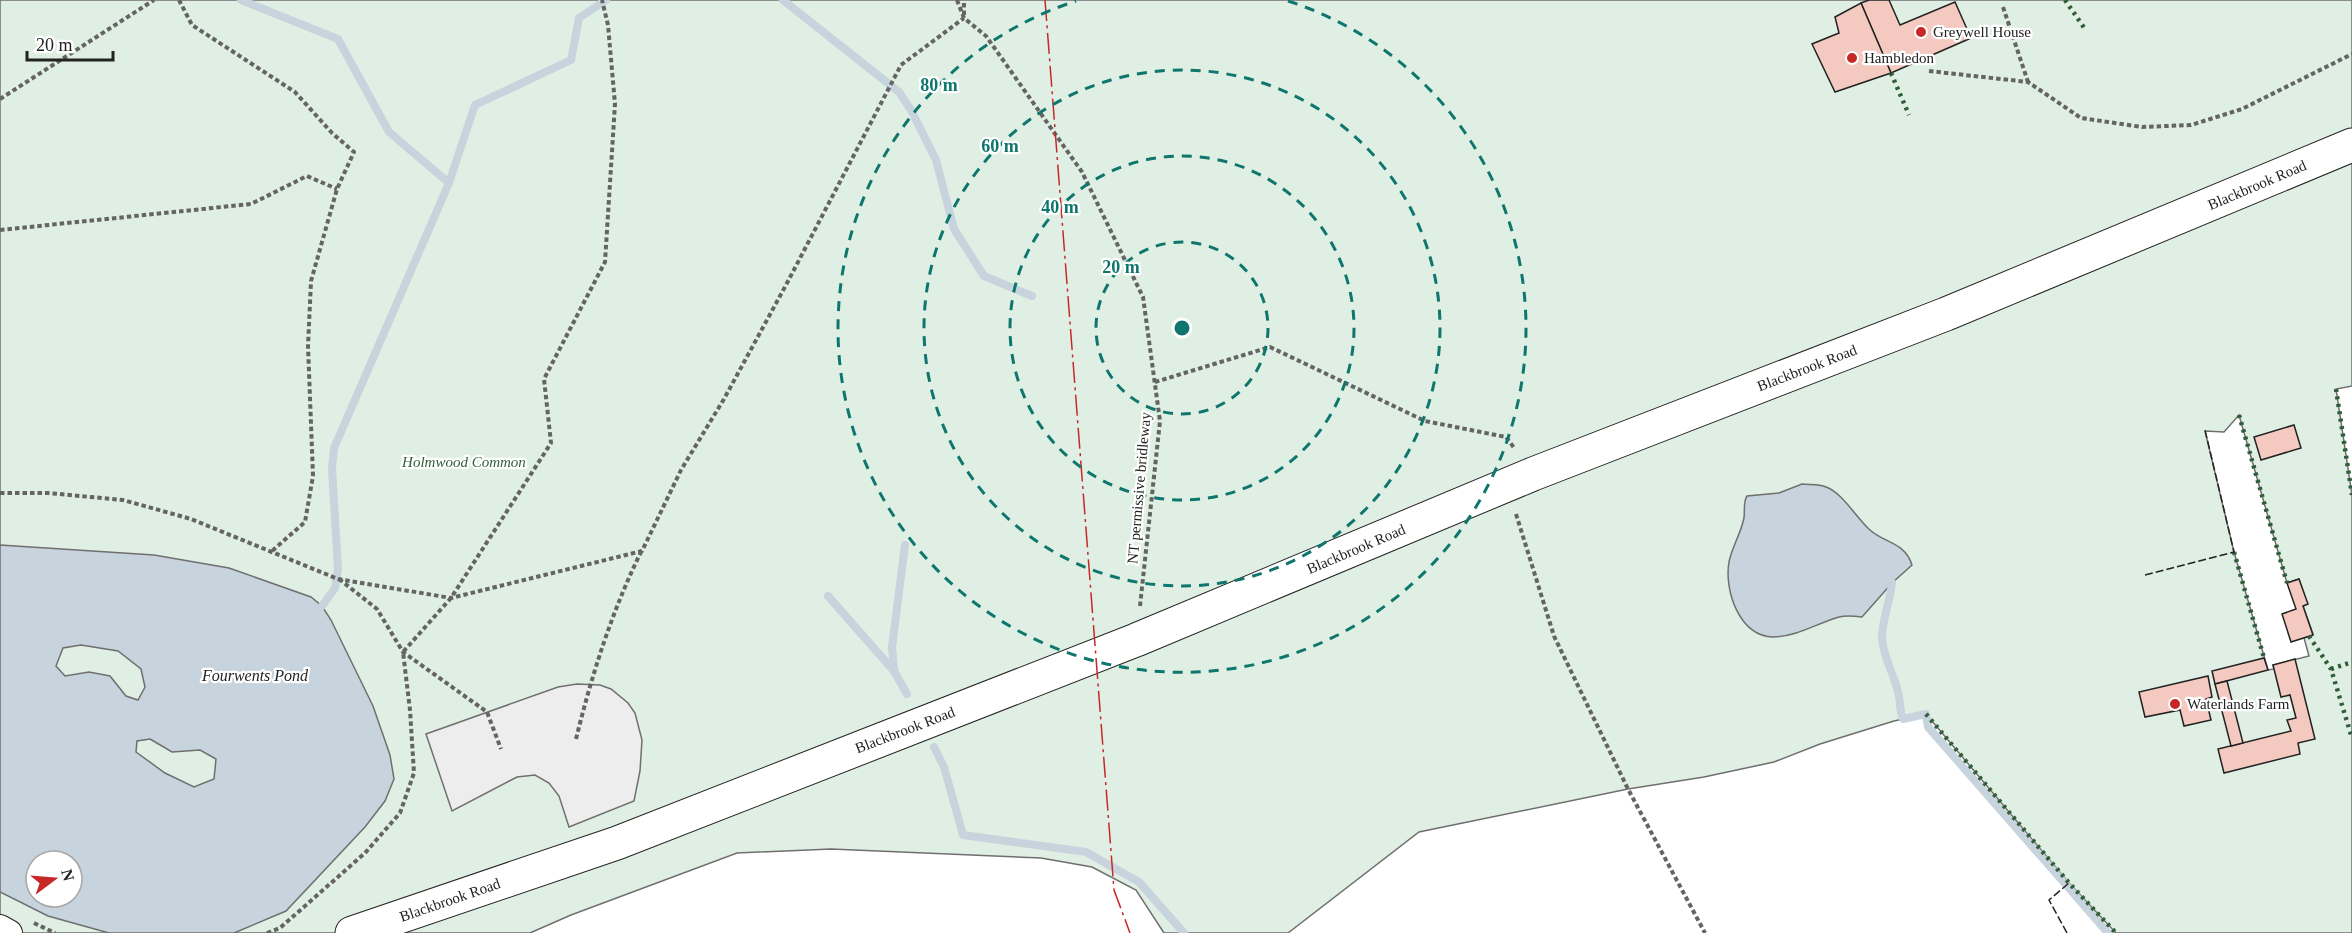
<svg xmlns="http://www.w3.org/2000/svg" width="2352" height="933" viewBox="0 0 2352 933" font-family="'Times New Roman',serif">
	<rect width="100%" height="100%" fill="#fff"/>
	<path fill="#e0efe3" stroke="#6f6f6f" stroke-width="1.5" fill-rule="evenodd" d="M0 0H2352V386L2336 389 2352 495V933H2116L2069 883 1926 714 1894 721 1820 744 1774 762 1704 777 1628 789 1419 832 1288 933H1164L1136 890 1092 867 1041 858 831 849 737 853 571 915 530 933H0ZM2239 415 2287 583 2299 579 2307 604 2303 606 2313 634 2304 638 2309 656 2273 665 2274 669 2268 670 2234 552 2205 431 2224 432ZM36 861H72V897H36Z"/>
	<path fill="#ededed" stroke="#6f6f6f" stroke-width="1.5" d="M577 684 600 685 611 689 628 703 635 713 642 740 640 771 634 801 569 827 559 796 549 783 535 775 517 777 452 811 426 734 558 687Z"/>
	<g fill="#c7d3dd" stroke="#6f6f6f" stroke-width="1.5" fill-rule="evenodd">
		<path d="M1802 484C1809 485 1819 484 1826 487 1843 493 1856 518 1870 530 1884 543 1905 542 1912 565L1892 583 1862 617C1855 616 1846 615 1839 617 1818 623 1796 637 1773 637 1739 636 1724 590 1729 562 1732 547 1741 533 1744 518 1745 510 1743 502 1747 496L1779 493Z"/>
		<path d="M0 545 154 555 229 568 311 597 322 606 331 620 373 706 390 755 394 779 385 801 365 827 286 911 234 933H109L48 916 0 892ZM81 645 118 651 141 669 145 687 138 700 126 696 110 676 89 672 65 676 56 666 63 648ZM150 739 172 752 200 750 216 759 214 779 194 787 165 773 136 752 137 741ZM36 861H72V897H36Z"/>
	</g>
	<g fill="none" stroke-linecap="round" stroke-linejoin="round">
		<g stroke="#c7d3dd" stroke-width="8">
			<path d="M241 0 338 39 389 132 449 183"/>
			<path d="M783 0 899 92 911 110 936 160 954 229 984 276 1032 296"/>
			<path d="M905 545 892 647 894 671 907 694"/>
			<path d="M1892 583C1890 602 1882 619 1882 638 1883 657 1894 674 1898 692 1901 702 1899 710 1903 719L1926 714 1928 727 2108 933"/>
			<path d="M828 596 894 671"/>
			<path d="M322 606 335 588 338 569 332 469 334 448 449 183 475 105 571 60 579 18 606 0"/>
			<path d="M934 747 944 767 963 835 1086 852 1139 882 1184 933"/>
		</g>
	</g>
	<g fill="#f3c9c0" stroke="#222" stroke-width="1.5">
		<path d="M1869 0H1889L1900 25 1955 2 1971 38 1891 73 1861 3Z"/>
		<path d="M1861 3 1891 73 1835 92 1812 44 1839 33 1835 17Z"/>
		<path d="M2294 425 2301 448 2261 460 2254 437Z"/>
		<path d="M2299 579 2308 604 2303 606 2313 635 2291 642 2282 614 2296 609 2287 583Z"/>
		<path d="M2264 658 2268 670 2215 684 2212 671Z"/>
		<path d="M2295 659 2315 739 2298 743 2300 754 2224 773 2218 749 2291 731 2287 720 2296 718 2290 695 2281 697 2273 665Z"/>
		<path d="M2208 676 2212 697 2206 699 2211 720 2184 726 2180 710 2145 717 2139 692Z"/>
		<path d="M2227 681 2243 743 2231 746 2215 684Z"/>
	</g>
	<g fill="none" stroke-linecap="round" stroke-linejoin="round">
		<g stroke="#222" stroke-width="28">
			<path id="street" d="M0 928 9 933"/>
		</g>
		<g stroke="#222" stroke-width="35">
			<path id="secondary" d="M352 933 617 843 1136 640 1533 474 1946 314 2352 145"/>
		</g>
		<g stroke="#646464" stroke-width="4" stroke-dasharray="4.5 3" stroke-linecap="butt">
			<path d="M179 0 192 25 295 92 332 133 354 152 337 189 311 281 308 346 313 476 305 522 272 551"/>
			<path d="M957 0 964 18 986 36 1082 172 1143 297 1160 421 1140 606"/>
			<path d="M2003 7 2028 82"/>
			<path d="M964 15V0"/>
			<path d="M1929 71 2028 82 2081 118 2142 127 2191 125 2242 109 2352 54"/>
			<path d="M0 99 154 0"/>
			<path d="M0 230 251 204 307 176 337 189"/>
			<path d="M1155 382 1270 347 1425 421 1506 437 1515 449"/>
			<path d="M0 493H48L123 500 191 519 338 579 451 598 642 551 681 470 724 399 786 285 901 65 964 18"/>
			<path d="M1516 514 1554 636 1628 789 1705 933"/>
			<path d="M339 579 377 609 403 652 487 712 501 749"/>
			<path d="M576 739C592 674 612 611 641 552"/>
			<path d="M34 923 55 933"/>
			<path d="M267 933 280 928 365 853 400 813 414 773 410 710 403 652 451 598 551 443 544 379 605 262 615 104 608 25 602 0"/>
		</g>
		<use href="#street" stroke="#fff" stroke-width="26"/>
		<use href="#secondary" stroke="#fff" stroke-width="33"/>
		<g stroke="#2f5e38" stroke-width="4.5" stroke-dasharray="3 4.5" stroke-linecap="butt">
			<path d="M2065 0 2085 29"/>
			<path d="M1891 73 1909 115"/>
			<path d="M2336 389 2352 495"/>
			<path d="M2239 415 2287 583"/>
			<path d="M2234 552 2264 658"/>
			<path d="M2309 636 2331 669 2352 738"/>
			<path d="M2331 669 2352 662"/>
			<path d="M1926 714 2069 883 2116 933"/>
		</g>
		<g stroke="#222" stroke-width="1.5" stroke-dasharray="8 3" stroke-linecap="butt">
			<path d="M2145 575 2234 552 2205 430"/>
			<path d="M2067 933 2049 900 2069 883"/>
		</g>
		<path stroke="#c62828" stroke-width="1.5" stroke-dasharray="21 4.5 3 4.5" stroke-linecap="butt" d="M1045 0 1114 890 1130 933"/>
	</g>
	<g fill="none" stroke="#0f766e" stroke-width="3" stroke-dasharray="10 8">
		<circle cx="1182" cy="328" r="86"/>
		<circle cx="1182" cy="328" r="172"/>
		<circle cx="1182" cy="328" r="258"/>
		<path d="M1288 1A344 344 0 1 1 1076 1"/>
	</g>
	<g fill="#c62828" stroke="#fff" stroke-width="2">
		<circle cx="1921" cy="32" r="6"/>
		<circle cx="1852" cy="58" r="6"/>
		<circle cx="2175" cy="704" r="6"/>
	</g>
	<g text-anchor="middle" stroke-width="4.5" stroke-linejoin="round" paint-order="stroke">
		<g font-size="15" fill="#222" stroke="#fff" text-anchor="start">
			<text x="1933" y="37">Greywell House</text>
			<text x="1864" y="63">Hambledon</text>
			<text x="2187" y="709">Waterlands Farm</text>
		</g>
		<g font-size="15" fill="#222" stroke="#fff">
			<text transform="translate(2257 185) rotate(-23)" y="5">Blackbrook Road</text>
			<text transform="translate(1807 368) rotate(-21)" y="5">Blackbrook Road</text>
			<text transform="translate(1139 488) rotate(-85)" y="5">NT permissive bridleway</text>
			<text transform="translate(1356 549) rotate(-23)" y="5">Blackbrook Road</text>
			<text transform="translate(905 730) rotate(-21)" y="5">Blackbrook Road</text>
			<text transform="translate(450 900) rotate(-19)" y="5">Blackbrook Road</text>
		</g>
		<g font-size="15" font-style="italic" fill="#2f5e38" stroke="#fff">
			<text x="464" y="467">Holmwood Common</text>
		</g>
		<g font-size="16" font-style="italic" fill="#222" stroke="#fff">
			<text x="255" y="681">Fourwents Pond</text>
		</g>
	</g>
	<circle cx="1182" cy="328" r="9" fill="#0f766e" stroke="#fff" stroke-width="3"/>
	<g font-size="18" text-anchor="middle" font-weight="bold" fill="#0f766e" stroke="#fff" stroke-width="4.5" stroke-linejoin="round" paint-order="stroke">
		<text x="939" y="91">80 m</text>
		<text x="1000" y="152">60 m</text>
		<text x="1060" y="213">40 m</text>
		<text x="1121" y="273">20 m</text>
	</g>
	<g transform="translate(54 879) rotate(74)"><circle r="28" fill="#ffffff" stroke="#a7a7a7" stroke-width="1.5"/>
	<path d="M0-4.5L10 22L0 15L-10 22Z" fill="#c62828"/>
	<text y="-9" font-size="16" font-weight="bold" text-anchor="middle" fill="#222222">N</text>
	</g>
	<path d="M27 51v9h86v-9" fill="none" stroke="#222222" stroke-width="3"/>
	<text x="36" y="51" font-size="18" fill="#222222" stroke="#ffffff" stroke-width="4.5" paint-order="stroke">20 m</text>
</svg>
